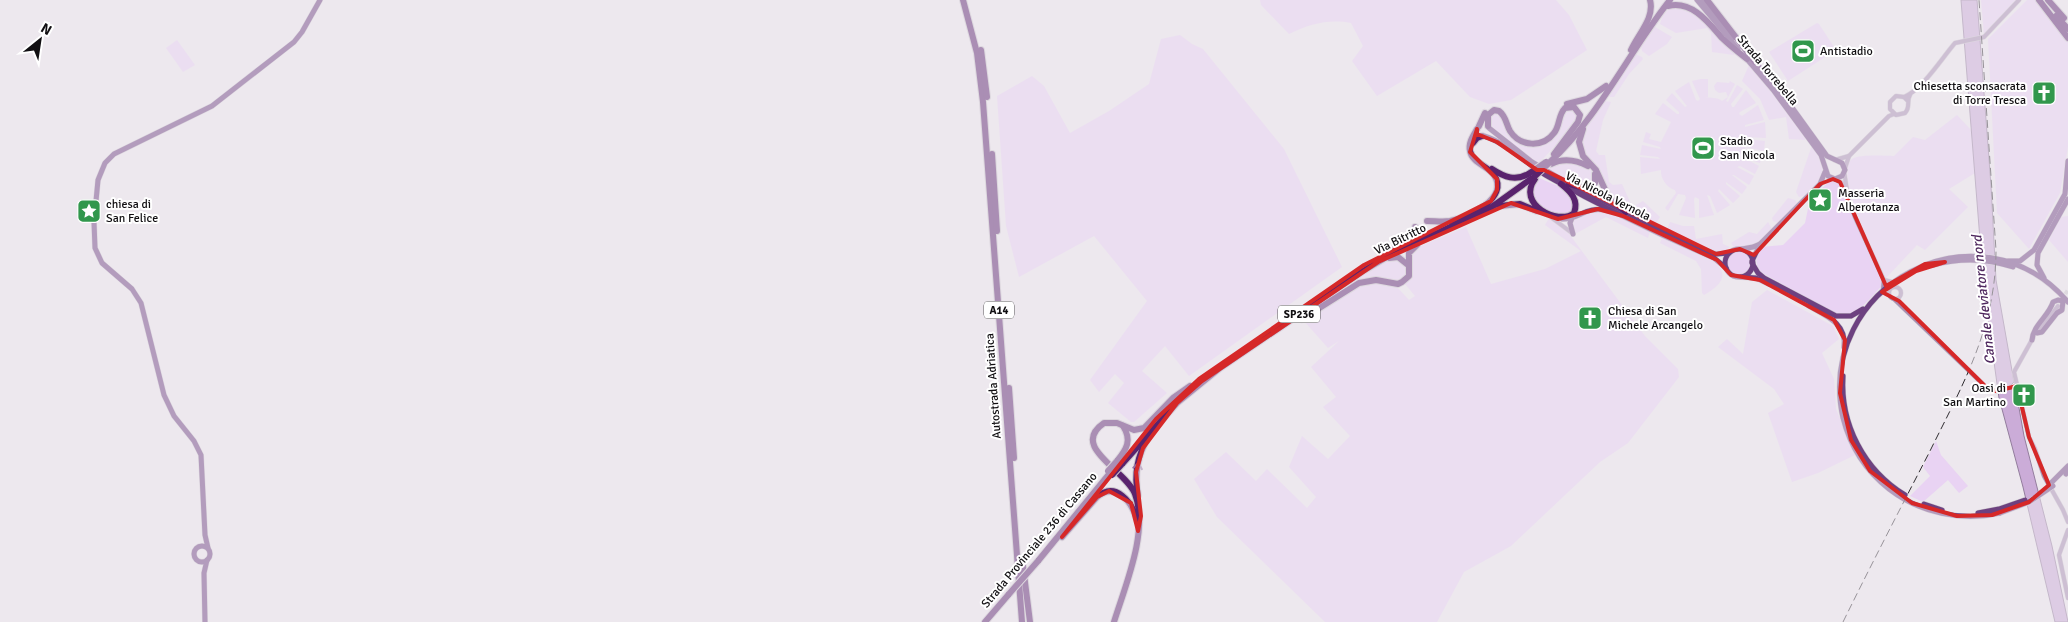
<svg xmlns="http://www.w3.org/2000/svg" width="2068" height="622" viewBox="0 0 2068 622" font-family="Signika,sans-serif">
	<rect width="100%" height="100%" fill="#ede8ee"/>
	<g fill="#e9d3f3">
		<path d="M1260 0H1556L1569 15 1587 50 1511 100 1489 104 1470 97 1436 61 1377 96 1352 61 1363 46 1351 23C1328 19 1310 24 1289 34L1261 5Z"/>
		<path d="M1981 0H2017L1984 35Z"/>
		<path d="M2027 0H2035L2068 42V147L2060 193 2029 249 1997 213 1988 39Z"/>
		<path d="M1685 3 1694 8 1735 52 1734 55 1712 52 1711 33 1707 28 1676 33 1660 24C1663 10 1672 5 1685 3Z"/>
		<path d="M1817 23 1819 24 1836 50 1788 81 1769 52Z"/>
		<path d="M1655 27 1672 37 1667 44 1649 56 1642 51 1641 47Z"/>
		<path d="M1180 35 1192 44 1203 49 1284 149 1342 267 1189 376 1165 346 1142 371 1167 393 1134 422H1131L1108 403 1124 383 1115 374 1099 392 1090 380 1147 301 1094 236 1019 277 1006 226 997 96 1032 76 1044 86 1070 133 1109 111 1149 84 1161 39Z"/>
		<path d="M177 40 195 65 183 72 166 48Z"/>
		<path d="M1635 54 1642 57 1643 59 1629 74 1614 97H1610L1609 95Z"/>
		<path d="M1749 65 1774 95 1806 138 1805 140 1789 139 1786 117 1769 120 1760 99 1742 81Z"/>
		<path d="M1701 79H1708V97H1705C1709 98 1718 97 1722 101L1728 97 1726 92 1719 93 1715 90 1714 86 1717 82 1729 83 1730 81 1735 84 1726 101 1728 102 1737 85 1743 89 1731 104 1732 107H1734L1746 90 1756 103 1740 112 1739 114 1742 116 1758 105 1764 120 1745 125V127L1765 122 1766 138 1746 137 1747 139 1765 141 1764 151 1745 147V149L1763 154 1760 163 1742 157 1759 166 1755 174 1740 166 1737 167 1754 176 1749 185 1734 175H1732L1747 187 1742 194 1726 182V184L1740 196 1733 203 1719 189 1718 191 1730 205 1717 213 1710 196 1707 195 1714 215 1699 218V199L1695 197 1694 199 1695 218 1679 215 1686 198 1685 195 1678 194 1668 211 1665 208 1676 193 1675 190C1667 188 1660 178 1661 170L1641 174 1640 157 1660 159 1658 157 1640 155 1642 145 1661 149 1660 147 1643 142 1646 132 1651 134 1649 139 1661 142 1671 122 1655 114 1663 103 1677 114H1679V112L1666 100 1672 93 1685 107 1687 106 1675 91 1689 82 1696 100 1698 101 1700 99 1692 81Z"/>
		<path d="M1605 101 1611 102 1603 120 1596 151 1599 155H1605L1609 182 1613 185 1622 184 1631 204 1634 206 1643 201 1660 217 1656 223C1643 218 1625 212 1615 202 1607 193 1578 150 1580 139 1582 126 1597 111 1605 101Z"/>
		<path d="M1567 108 1578 112 1576 124 1538 164 1491 127 1490 114 1498 111 1511 135 1539 144 1560 124Z"/>
		<path d="M1957 115 1971 130 1975 173 1949 189 1968 207 1925 250 1917 245 1886 278C1877 260 1833 174 1852 159 1860 154 1885 156 1894 156L1913 137 1925 140Z"/>
		<path d="M1812 145C1824 162 1828 173 1812 188 1808 193 1805 196 1799 197L1796 192Z"/>
		<path d="M1566 160C1576 164 1593 166 1595 178L1591 185 1579 186 1548 170 1553 164Z"/>
		<path d="M1539 178 1565 189 1575 205 1570 213C1550 216 1544 210 1531 196Z"/>
		<path d="M1830 181 1838 182 1841 185 1856 223 1884 284C1869 298 1858 319 1835 313L1762 273C1754 265 1755 256 1761 247L1783 245 1805 223 1810 199Z"/>
		<path d="M1788 198 1795 200 1797 203 1781 221 1778 223 1773 221 1772 218Z"/>
		<path d="M1590 210 1611 212 1650 231 1648 238 1606 217 1575 234 1573 230V220Z"/>
		<path d="M2068 216V262L2049 240 2060 217Z"/>
		<path d="M1549 218 1564 227 1645 336 1678 369 1679 377 1628 443 1600 462 1511 546 1464 572 1437 622H1325L1217 517 1194 479 1226 452 1256 481 1267 469 1307 508 1316 497 1289 467 1302 436 1328 459 1350 436 1323 407 1336 397 1311 367 1339 341 1328 348 1304 321 1353 288 1369 282 1397 287 1409 300 1415 296 1405 284 1412 274 1411 259 1416 248 1466 227 1491 284 1545 269 1581 251 1545 225Z"/>
		<path d="M1670 222 1683 226H1694L1696 239 1722 234 1723 244 1730 247C1728 248 1725 251 1723 252 1713 256 1677 235 1667 229Z"/>
		<path d="M1768 222 1772 229 1759 242 1746 247H1734L1731 243 1749 232 1757 234Z"/>
		<path d="M1662 238C1686 248 1755 267 1704 295L1702 293 1701 269 1696 261 1660 243Z"/>
		<circle cx="1739" cy="263" r="12"/>
		<path d="M1392 257 1405 260 1407 275 1399 281 1368 278 1349 284Z"/>
		<path d="M1767 290 1833 326 1839 339 1822 353 1834 379 1836 409 1855 455 1818 473 1792 482 1768 413 1784 404 1774 389 1718 347 1727 339 1743 354 1752 302Z"/>
		<path d="M1936 441 1941 455 1968 486 1959 493 1948 480 1923 502 1910 496 1930 476 1923 467Z"/>
	</g>
	<path fill="#cbacd8" stroke="#937d9d" d="M1961 0H1977L1991 186 1996 280 2014 382 2011 385 2012 389 2016 391 2024 436 2052 546 2068 622H2055L2023 487 1999 398 1984 290Z"/>
	<g fill="none" stroke-linecap="round" stroke-linejoin="round">
		<path stroke="#ccc7cd" stroke-width="4" stroke-dasharray="4 2" stroke-linecap="butt" d="M2062 299 2068 290"/>
		<g stroke="#cac5cb" stroke-width="5">
			<g id="minor">
				<path d="M1904 97C1922 90 1942 58 1955 43L1984 37 2019 0"/>
				<path d="M1908 101 1904 97 1896 96 1890 102V109L1896 115 1905 113C1911 107 1906 101 1910 95"/>
				<path d="M1835 160 1849 156"/>
				<path d="M1845 168 1849 156 1889 116 1894 114"/>
				<path d="M1844 171 1848 197 1855 217 1884 280 1883 290"/>
				<path d="M1835 179 1842 183 1846 192"/>
				<path d="M1552 218 1572 233"/>
				<path d="M1884 280 1892 282"/>
				<circle cx="1895" cy="293" r="6"/>
				<path d="M1894 299 1987 388 1997 391 2017 386"/>
				<path d="M2038 332 2058 306"/>
				<path d="M2033 338 2014 372 2029 437 2035 449 2044 476 2063 510 2068 522"/>
				<path d="M2068 530 2059 555 2068 598"/>
			</g>
		</g>
		<g stroke="#cac5cb" stroke-width="6">
			<g id="major">
				<path d="M1697 0 1738 49"/>
				<path d="M1702 0 1733 38"/>
				<path d="M1745 57 1774 91 1821 155 1828 176 1835 179 1842 176 1845 170 1842 163 1827 156 1778 88 1752 59"/>
				<path d="M1489 128 1532 162 1569 184 1692 245 1716 254 1729 253"/>
				<path d="M1484 136C1508 143 1527 165 1549 177 1602 207 1658 234 1714 258L1726 268"/>
				<path d="M1572 218 1570 223 1573 234"/>
				<path d="M1562 219C1580 220 1584 205 1609 211"/>
				<path d="M1742 249 1753 247 1760 244"/>
				<circle cx="1739" cy="263" r="14"/>
				<path d="M1752 261 1760 244 1820 184 1825 172"/>
				<path d="M2008 261H2020L2034 250 2065 194 2068 161"/>
				<path d="M1752 263 1758 273 1764 278 1836 316H1851L1863 309"/>
				<path d="M1933 265C1959 258 1986 258 2013 267"/>
				<path d="M1741 277 1756 278 1769 284"/>
				<path d="M2044 278 2037 265 2038 253 2068 199"/>
				<path d="M1809 306C1827 316 1847 324 1844 347"/>
				<path d="M2037 333 2042 332 2057 313 2062 310 2063 301"/>
				<path d="M2032 340C2033 325 2049 316 2053 302L2058 300 2063 301"/>
				<path d="M1843 376C1840 424 1864 470 1905 495"/>
				<path d="M2066 474 2068 471"/>
				<path d="M2051 483 2068 466"/>
				<path d="M1924 504 1942 510"/>
				<path d="M1978 513 1999 509"/>
				<path d="M2000 513C1962 522 1920 513 1889 489 1866 471 1850 446 1843 418 1814 286 1978 198 2068 302"/>
				<circle cx="202" cy="554" r="8"/>
				<path d="M208 548 205 535 201 455 194 441 174 416 164 395 141 303 132 289 102 263 95 248 94 222 98 180 105 163 114 154 212 106 294 42 302 32 320 0"/>
				<path d="M205 622 204 573 207 560"/>
			</g>
		</g>
		<g stroke="#cac5cb" stroke-width="8">
			<g id="highway">
				<path d="M963 0 977 53 983 102 1022 622"/>
				<path d="M1707 0 1755 62"/>
				<path d="M2039 0 2068 38"/>
				<path d="M2048 0 2064 18"/>
				<path d="M1668 6C1692 0 1709 23 1722 38 1730 46 1738 52 1747 59"/>
				<path d="M2056 16 2068 29"/>
				<path d="M981 50 987 97"/>
				<path d="M1631 50C1638 34 1655 18 1650 0"/>
				<path d="M1567 104 1587 99 1606 86"/>
				<path d="M1479 126 1485 113"/>
				<path d="M1488 126V115L1494 110 1499 111C1506 116 1506 124 1510 131 1520 147 1543 148 1554 133 1560 126 1558 115 1565 108L1574 107 1580 115 1578 122 1554 154"/>
				<path d="M1583 129 1579 142 1583 156 1596 170 1608 196 1626 212"/>
				<path d="M1473 143 1477 138 1482 136"/>
				<path d="M992 154 997 231"/>
				<path d="M1549 163C1599 117 1628 53 1670 0"/>
				<path d="M1551 164C1563 158 1576 160 1588 166"/>
				<path d="M1492 169C1504 177 1516 182 1530 173"/>
				<path d="M1535 179C1516 204 1558 226 1574 213 1579 200 1571 192 1561 184"/>
				<path d="M1569 184 1589 189 1595 183V174"/>
				<path d="M1499 206 1520 204 1537 211"/>
				<path d="M1427 221C1435 221 1443 222 1450 221 1468 218 1510 198 1494 175 1488 166 1472 163 1470 151 1468 143 1473 136 1477 129"/>
				<path d="M1384 254 1413 237 1415 227"/>
				<path d="M1389 258 1398 257 1408 265"/>
				<path d="M1302 319 1359 283 1376 280 1398 284 1402 282 1409 276V253L1417 245"/>
				<path d="M1009 388 1014 458"/>
				<path d="M1117 461C1127 449 1132 440 1123 426"/>
				<path d="M1122 464 1177 403 1220 368 1363 271 1392 254 1489 209 1535 176"/>
				<path d="M1138 495C1134 475 1137 456 1148 438"/>
				<path d="M1062 537 1097 497C1116 481 1132 502 1137 520"/>
				<path d="M1038 561 1110 473"/>
				<path d="M1023 566 1030 622"/>
				<path d="M985 622 1009 594"/>
				<path d="M1114 622C1125 586 1149 531 1135 494 1126 470 1069 447 1104 423H1117L1134 430 1144 428 1173 398 1190 386"/>
			</g>
		</g>
		<use href="#minor" stroke="#a78eb2" stroke-width="4"/>
		<use href="#major" stroke="#6d4180" stroke-width="5"/>
		<use href="#highway" stroke="#59236d" stroke-width="6"/>
		<path stroke="#2f2c30" stroke-width="1" stroke-dasharray="8 4" stroke-linecap="butt" d="M1843 622C1871 565 1900 509 1929 453 1962 386 1996 328 1996 250L1979 0"/>
		<g stroke="#cac5cb" stroke-width="6" stroke-linecap="butt">
			<g id="major-bridge">
				<path d="M1999 509 2025 500"/>
				<path d="M2000 513 2029 502 2053 486"/>
			</g>
		</g>
		<g stroke="#cac5cb" stroke-width="8" stroke-linecap="butt">
			<g id="highway-bridge">
				<path d="M1530 173 1546 162"/>
				<path d="M1535 176 1549 163"/>
				<path d="M1108 471 1117 461"/>
				<path d="M1112 475 1122 464"/>
				<path d="M1009 594 1038 561"/>
			</g>
		</g>
		<use href="#major-bridge" stroke="#6d4180" stroke-width="5"/>
		<use href="#highway-bridge" stroke="#59236d" stroke-width="6"/>
	</g>
	<defs><path id="oneway-chevron" d="M-2-3.5L2.5 0L-2 3.5" fill="none" stroke-width="1.6" stroke-linecap="round" stroke-linejoin="round" transform="scale(1.25)"/></defs>
	<use stroke="#9370a0" href="#oneway-chevron" transform="translate(1138 466) rotate(-80)"/>
	<path d="M0 0H2068V622H0ZM1477 129V134L1497 142 1537 170H1544L1716 254 1740 249 1754 255 1820 184 1833 179 1840 182 1886 286 1925 264 1945 262 1916 271 1882 292 1899 301 1987 388 1996 391 2017 386 2029 437 2049 485 2029 502 1992 515 1957 516 1912 503 1870 471 1851 440 1840 393 1845 340 1834 320 1760 280 1731 275 1717 260 1623 216 1598 209 1558 219 1511 203 1378 262 1202 381 1177 403 1143 448 1136 472 1141 516 1138 531 1131 503 1109 491 1097 497 1062 537 1156 419 1199 379 1364 265 1491 201 1497 190V179L1470 152Z" fill="#ede8ee" fill-opacity=".55" fill-rule="evenodd"/>
	<path fill="none" stroke="#d62828" stroke-width="4" stroke-linejoin="round" d="M1477 129V134L1497 142 1537 170H1544L1716 254 1740 249 1754 255 1820 184 1833 179 1840 182 1886 286 1925 264 1945 262 1916 271 1882 292 1899 301 1987 388 1996 391 2017 386 2029 437 2049 485 2029 502 1992 515 1957 516 1912 503 1870 471 1851 440 1840 393 1845 340 1834 320 1760 280 1731 275 1717 260 1623 216 1598 209 1558 219 1511 203 1378 262 1202 381 1177 403 1143 448 1136 472 1141 516 1138 531 1131 503 1109 491 1097 497 1062 537 1156 419 1199 379 1364 265 1491 201 1497 190V179L1470 152Z"/>
	<defs>
		<g id="stadium-square" transform="scale(1.25)"><rect x="-9" y="-9" width="18" height="18" rx="4" fill="#31974c" stroke="#fff"/><path d="M0-5a6.5 5 0 1 0 0 10a6.5 5 0 1 0 0-10ZM-3.5-1.8h7v3.6h-7Z" fill="#fff"/></g>
		<g id="church-square" transform="scale(1.25)"><rect x="-9" y="-9" width="18" height="18" rx="4" fill="#31974c" stroke="#fff"/><path d="M-1.2-6h2.4v3.5h3.3v2.4h-3.3V6h-2.4V-.1h-3.3v-2.4h3.3Z" fill="#fff"/></g>
		<g id="sight-square" transform="scale(1.25)"><rect x="-9" y="-9" width="18" height="18" rx="4" fill="#31974c" stroke="#fff"/><path d="M0-6L1.8-2.2L6-1.7L2.9 1.2L3.7 5.4L0 3.3L-3.7 5.4L-2.9 1.2L-6-1.7L-1.8-2.2Z" fill="#fff"/></g>
	</defs>
	<g fill-rule="evenodd">
		<use href="#stadium-square" x="1803" y="51"/>
		<use href="#church-square" x="2044" y="93"/>
		<use href="#stadium-square" x="1703" y="148"/>
		<use href="#sight-square" x="1820" y="200"/>
		<use href="#sight-square" x="89" y="211"/>
		<use href="#church-square" x="1590" y="318"/>
		<use href="#church-square" x="2024" y="395"/>
	</g>
	<g text-anchor="middle" stroke-width="4" stroke-linejoin="round" paint-order="stroke">
		<g fill="#fff" stroke="#585759" stroke-width="1">
			<rect x="984" y="301.5" width="30" height="17" rx="4"/>
			<rect x="1278" y="305.5" width="42" height="17" rx="4"/>
		</g>
		<g font-size="11" font-weight="bold" fill="#110f12">
			<text x="999" y="314">A14</text>
			<text x="1299" y="318">SP236</text>
		</g>
		<g font-size="12" fill="#110f12" stroke="#fff" text-anchor="start">
			<text x="1820" y="55">Antistadio</text>
			<text x="2026" y="90" text-anchor="end">Chiesetta sconsacrata<tspan x="2026" dy="14">di Torre Tresca</tspan></text>
			<text x="1720" y="145">Stadio<tspan x="1720" dy="14">San Nicola</tspan></text>
			<text x="1838" y="197">Masseria<tspan x="1838" dy="14">Alberotanza</tspan></text>
			<text x="106" y="208">chiesa di<tspan x="106" dy="14">San Felice</tspan></text>
			<text x="1608" y="315">Chiesa di San<tspan x="1608" dy="14">Michele Arcangelo</tspan></text>
			<text x="2006" y="392" text-anchor="end">Oasi di<tspan x="2006" dy="14">San Martino</tspan></text>
		</g>
		<g font-size="12" fill="#110f12" stroke="#fff">
			<text transform="translate(1768 70) rotate(50)" y="4">Strada Torrebella</text>
			<text transform="translate(1608 196) rotate(27)" y="4">Via Nicola Vernola</text>
			<text transform="translate(1400 239) rotate(-26)" y="4">Via Bitritto</text>
			<text transform="translate(993 386) rotate(-94)" y="4">Autostrada Adriatica</text>
			<text transform="translate(1039 540) rotate(-50)" y="4">Strada Provinciale 236 di Cassano</text>
		</g>
		<g font-size="14" font-style="italic" fill="#50295f" stroke="#fff">
			<text transform="translate(1983 300) rotate(-96)" y="5">Canale deviatore nord</text>
		</g>
	</g>
	<g transform="translate(40 40) rotate(30)" stroke="#ffffff" stroke-width="4" paint-order="stroke">
	<path d="M0-4L9 19L0 12L-9 19Z" fill="#110f12"/>
	<text y="-8" font-size="14" font-weight="bold" text-anchor="middle" fill="#110f12">N</text>
	</g>
</svg>
